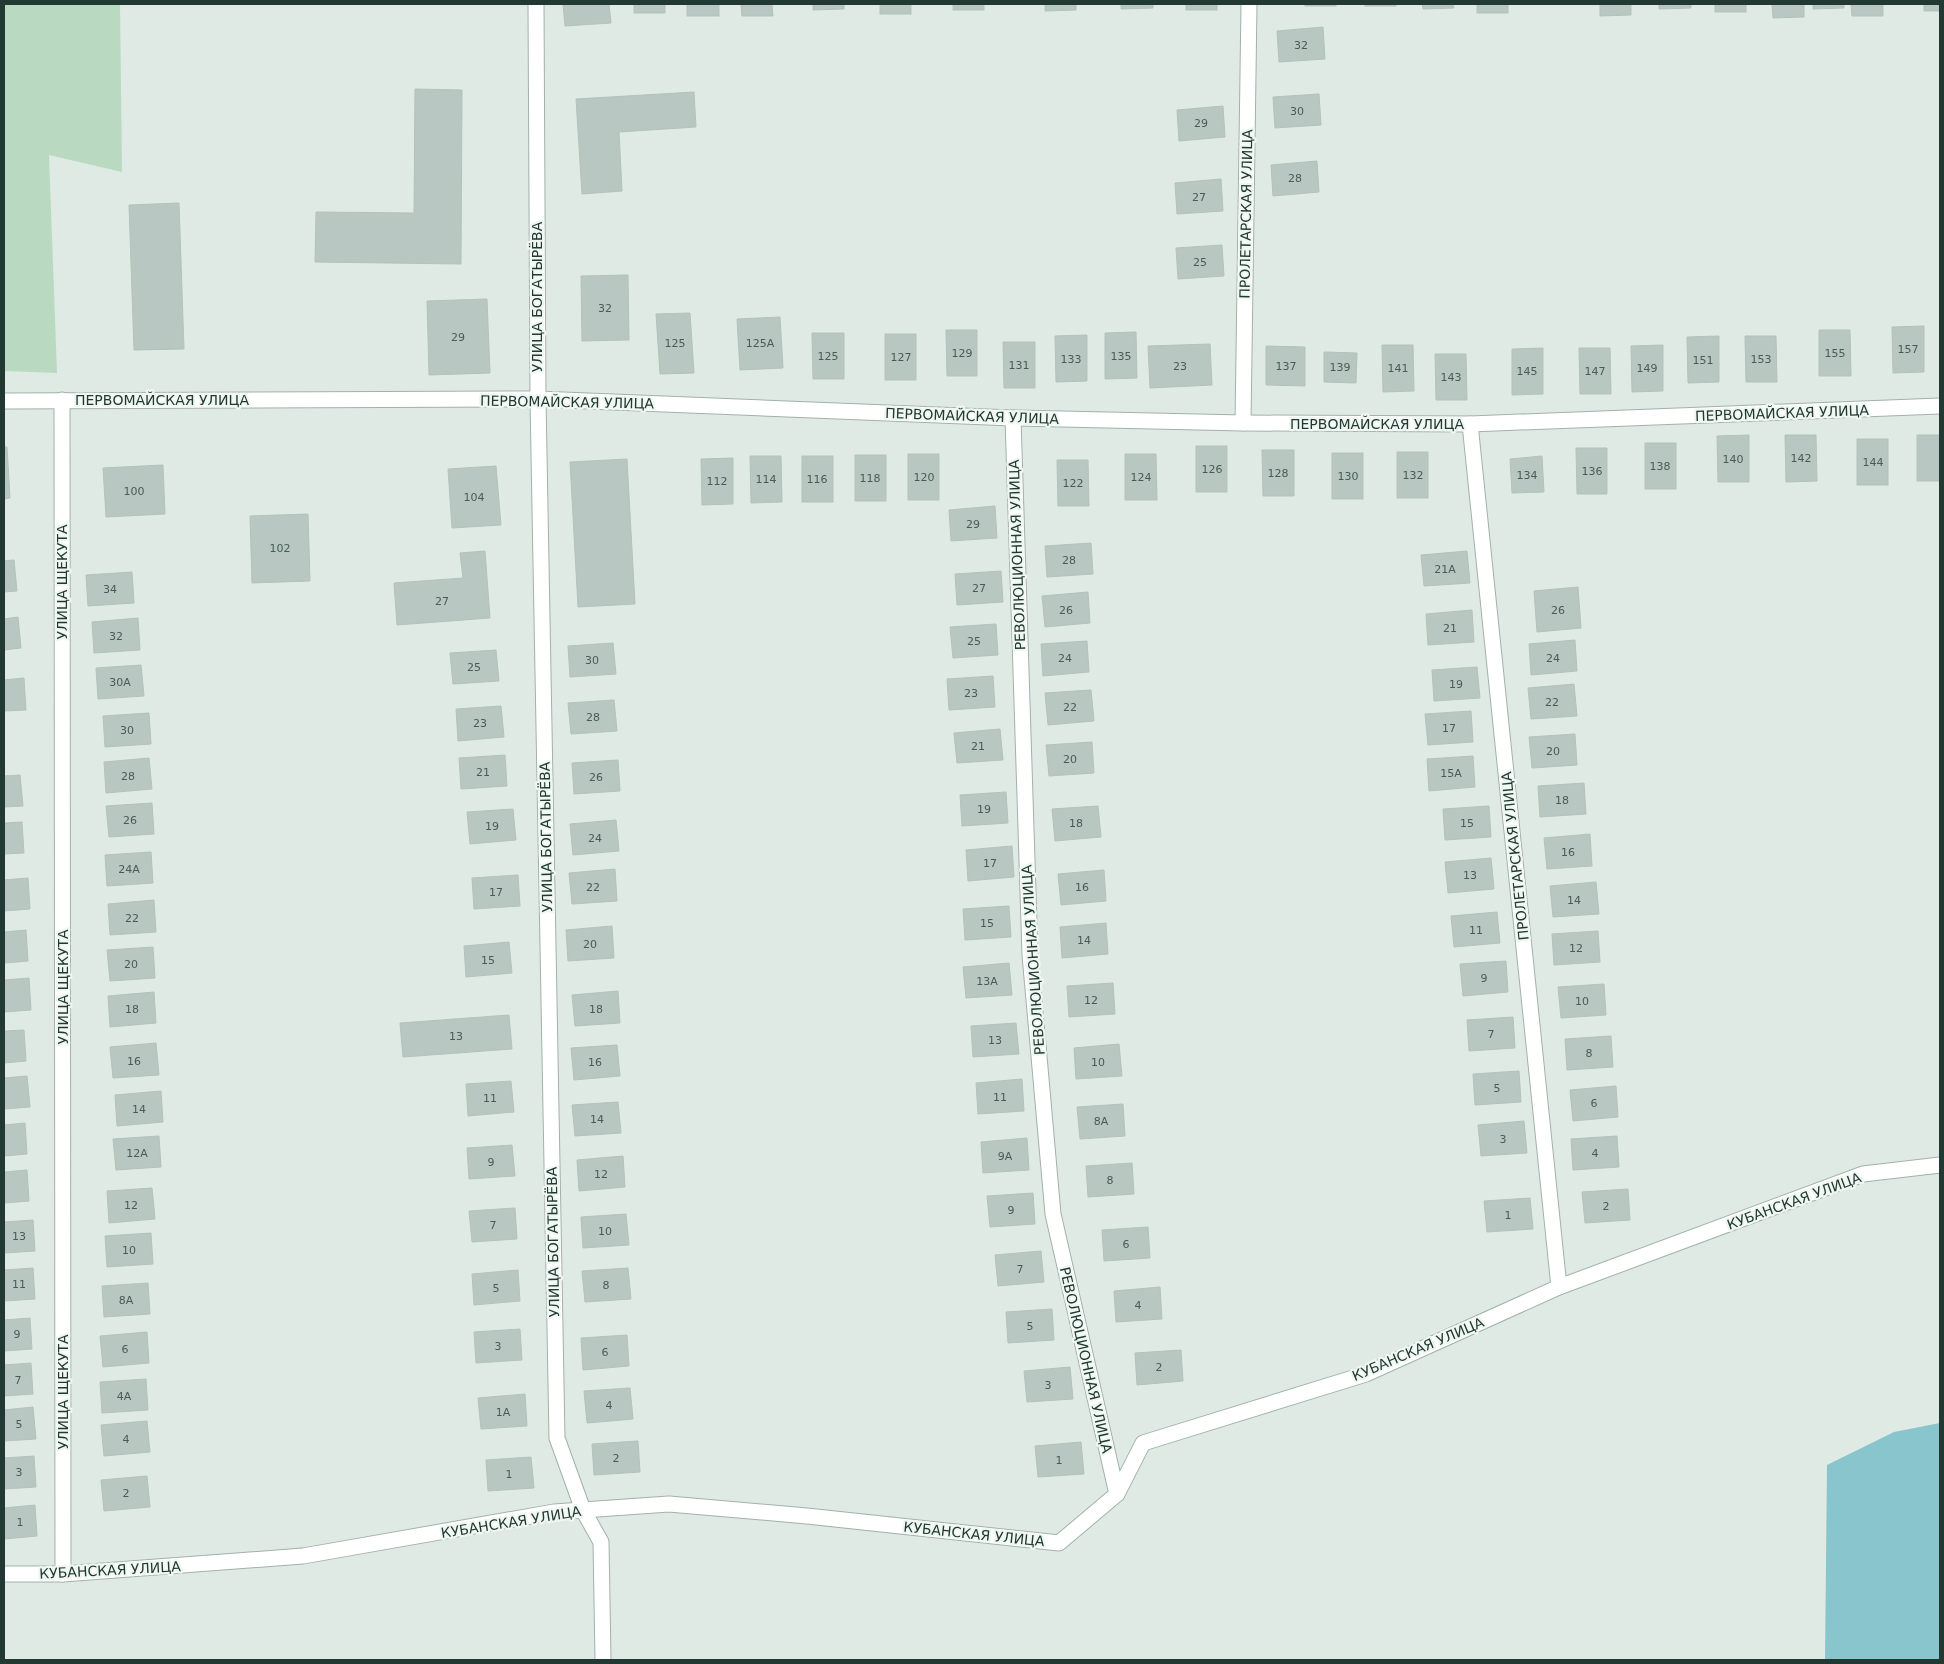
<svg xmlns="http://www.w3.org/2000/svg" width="1944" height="1664" viewBox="0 0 1944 1664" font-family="'DejaVu Sans',sans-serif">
	<rect width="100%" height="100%" fill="#dfeae5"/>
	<path fill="#b9dac1" d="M4 4H120L122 172 49 155 57 373 4 371Z"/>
	<path fill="#89c5cd" d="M1940 1423V1660H1825L1827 1465 1894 1432Z"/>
	<g fill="#b8c7c1" stroke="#b2c3bb">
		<path d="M563 4H609L611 23 565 26Z"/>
		<rect x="634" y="4" width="31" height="9"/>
		<rect x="687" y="4" width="32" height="12"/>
		<path d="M741 4H772L773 16H742Z"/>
		<path d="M813 4H844V9L813 10Z"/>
		<rect x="880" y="4" width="31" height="10"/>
		<rect x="953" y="4" width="31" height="6"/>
		<path d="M1045 4H1076V10L1045 11Z"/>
		<path d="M1121 4H1153V8L1121 9Z"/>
		<rect x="1186" y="4" width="31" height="6"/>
		<rect x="1305" y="4" width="31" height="2"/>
		<rect x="1365" y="4" width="31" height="2"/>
		<path d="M1422 4H1453L1454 8 1423 9Z"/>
		<rect x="1477" y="4" width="31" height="9"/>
		<path d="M1600 4H1631V15L1600 16Z"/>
		<path d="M1659 4H1691V8L1659 9Z"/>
		<rect x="1715" y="4" width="31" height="8"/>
		<path d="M1772 4H1804V17L1773 18Z"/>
		<path d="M1813 4H1844V8L1813 9Z"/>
		<path d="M1851 4H1883V16H1852Z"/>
		<rect x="1924" y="4" width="16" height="7"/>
		<path d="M1323 27 1325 59 1279 62 1277 31Z"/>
		<path d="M415 89 462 90 461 264 315 262 316 212 414 213Z"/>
		<path d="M694 92 696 127 619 132 622 191 582 194 576 99Z"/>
		<path d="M1319 94 1321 125 1275 128 1273 97Z"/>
		<path d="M1223 106 1225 137 1179 141 1177 110Z"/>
		<path d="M1317 161 1319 192 1273 196 1271 165Z"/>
		<path d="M1221 179 1223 211 1177 214 1175 183Z"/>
		<path d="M179 203 184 349 134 350 129 205Z"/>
		<path d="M1222 245 1224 276 1178 279 1176 248Z"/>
		<path d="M628 275 629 340 582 341 581 276Z"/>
		<path d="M487 299 490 373 429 375 427 301Z"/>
		<path d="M690 313 694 373 660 374 656 314Z"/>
		<path d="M780 317 783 368 740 370 737 319Z"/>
		<path d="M1924 326V372L1893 373 1892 327Z"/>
		<path d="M946 330H977V376H947Z"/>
		<path d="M1819 330H1850L1851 376H1819Z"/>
		<path d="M1136 332 1137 378 1105 379V333Z"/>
		<path d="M812 333H844V379H813Z"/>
		<rect x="885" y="334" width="31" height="46"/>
		<path d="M1087 335V381L1056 382 1055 336Z"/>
		<path d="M1719 336V382L1688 383 1687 337Z"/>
		<path d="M1745 336H1776L1777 382H1746Z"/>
		<path d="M1003 342H1035V388H1004Z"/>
		<path d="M1210 344 1212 385 1150 388 1148 346Z"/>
		<path d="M1382 345H1413L1414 391 1383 392Z"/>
		<path d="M1663 345V391L1632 392 1631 346Z"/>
		<path d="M1266 346 1305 347V386L1266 385Z"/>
		<path d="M1543 348V394L1512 395V349Z"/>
		<path d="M1579 348H1610L1611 394H1580Z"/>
		<path d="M1324 352 1357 353 1356 383 1324 382Z"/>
		<path d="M1435 354H1466L1467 400H1436Z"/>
		<path d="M1749 435V482H1718L1717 436Z"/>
		<path d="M1785 435H1816L1817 481 1786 482Z"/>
		<rect x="1917" y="435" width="23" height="46"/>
		<rect x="1857" y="439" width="31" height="46"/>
		<rect x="1645" y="443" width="31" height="46"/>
		<rect x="1196" y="446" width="31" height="46"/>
		<path d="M4 447H7L10 498 4 499Z"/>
		<path d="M1576 448H1607V494H1577Z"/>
		<path d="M1262 450H1294V496H1263Z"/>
		<rect x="1397" y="452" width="31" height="46"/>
		<rect x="1332" y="453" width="31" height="46"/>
		<rect x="908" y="454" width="31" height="46"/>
		<path d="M1125 454H1156L1157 500H1125Z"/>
		<rect x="855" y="455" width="31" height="46"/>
		<path d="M750 456H781L782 502 751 503Z"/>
		<rect x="802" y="456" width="31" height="46"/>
		<path d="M1542 456 1544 492 1512 493 1510 459Z"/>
		<path d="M733 458V504L702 505 701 459Z"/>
		<path d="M627 459 635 604 578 607 570 462Z"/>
		<path d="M1057 460H1088L1089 506H1058Z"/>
		<path d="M163 465 165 514 106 517 103 468Z"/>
		<path d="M496 466 501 525 452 528 448 469Z"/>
		<path d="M995 506 997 538 951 541 949 510Z"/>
		<path d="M308 514 310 581 252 583 250 516Z"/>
		<path d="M1091 543 1093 574 1047 577 1045 546Z"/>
		<path d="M485 551 490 618 397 625 394 583 463 578 460 553Z"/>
		<path d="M1467 551 1470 583 1424 586 1421 555Z"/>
		<path d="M14 560 17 591 4 592V561Z"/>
		<path d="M1001 571 1003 602 957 605 955 574Z"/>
		<path d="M132 572 134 603 88 606 86 575Z"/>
		<path d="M1578 587 1581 628 1537 632 1534 591Z"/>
		<path d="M1088 592 1090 623 1045 627 1042 596Z"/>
		<path d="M1472 610 1474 642 1428 645 1426 614Z"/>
		<path d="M18 617 21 648 4 650V619Z"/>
		<path d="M138 618 140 650 94 653 92 622Z"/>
		<path d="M996 624 998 655 953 658 950 627Z"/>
		<path d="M1575 640 1577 671 1531 675 1529 644Z"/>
		<path d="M1087 641 1089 672 1043 676 1041 644Z"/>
		<path d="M613 643 616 674 570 677 568 646Z"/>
		<path d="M496 650 499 681 453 684 450 653Z"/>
		<path d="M141 665 144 696 98 699 96 668Z"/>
		<path d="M1477 667 1480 698 1434 701 1432 670Z"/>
		<path d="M993 676 995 707 949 710 947 679Z"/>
		<path d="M24 678 26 710 4 711V680Z"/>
		<path d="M1574 684 1577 716 1531 719 1528 688Z"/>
		<path d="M1091 690 1094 721 1048 725 1045 693Z"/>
		<path d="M614 700 617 731 571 734 568 703Z"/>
		<path d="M501 706 504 737 458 741 456 709Z"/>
		<path d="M1471 711 1473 742 1428 745 1425 714Z"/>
		<path d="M149 713 151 744 105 747 103 716Z"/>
		<path d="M1000 729 1003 760 957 763 954 733Z"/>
		<path d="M1575 734 1577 765 1532 768 1529 737Z"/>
		<path d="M1092 742 1094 773 1049 776 1046 745Z"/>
		<path d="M505 755 507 786 461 789 459 758Z"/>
		<path d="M1473 756 1475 787 1429 791 1427 759Z"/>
		<path d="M149 758 152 789 106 793 104 762Z"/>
		<path d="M618 760 620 791 574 794 572 763Z"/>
		<path d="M20 775 23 806 4 807V776Z"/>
		<path d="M1584 783 1586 814 1540 817 1538 786Z"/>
		<path d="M1006 792 1008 823 962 826 960 795Z"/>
		<path d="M152 803 154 834 109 837 106 806Z"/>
		<path d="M1098 806 1101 837 1055 841 1052 809Z"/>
		<path d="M1489 806 1491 837 1445 840 1443 809Z"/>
		<path d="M513 809 516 840 470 844 467 812Z"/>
		<path d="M616 820 619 851 573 855 570 824Z"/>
		<path d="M22 822 24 853 4 854V823Z"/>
		<path d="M1590 834 1592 866 1547 869 1544 838Z"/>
		<path d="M1012 846 1014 877 968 881 966 850Z"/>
		<path d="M151 852 153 883 107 886 105 855Z"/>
		<path d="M1491 858 1494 889 1448 893 1445 862Z"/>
		<path d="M615 869 617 901 572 904 569 873Z"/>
		<path d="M1104 870 1106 901 1061 905 1058 874Z"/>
		<path d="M518 875 520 906 474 909 472 878Z"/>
		<path d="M28 878 30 909 4 911V880Z"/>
		<path d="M1596 882 1599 914 1553 917 1550 886Z"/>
		<path d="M154 900 156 932 110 935 108 904Z"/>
		<path d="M1009 906 1011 937 965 940 963 909Z"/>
		<path d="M1497 912 1500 943 1454 947 1451 916Z"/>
		<path d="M1106 923 1108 954 1062 958 1060 927Z"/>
		<path d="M612 926 614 958 568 961 566 930Z"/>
		<path d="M26 930 28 961 4 963V932Z"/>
		<path d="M1598 931 1600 962 1554 965 1552 934Z"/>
		<path d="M509 942 512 973 466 977 464 946Z"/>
		<path d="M153 947 155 978 110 981 107 950Z"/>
		<path d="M1506 961 1508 992 1463 996 1460 964Z"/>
		<path d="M1009 963 1012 995 966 998 963 967Z"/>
		<path d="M29 978 31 1010 4 1012V980Z"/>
		<path d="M1113 983 1115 1014 1069 1017 1067 986Z"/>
		<path d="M1604 984 1606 1015 1561 1018 1558 987Z"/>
		<path d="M618 991 620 1023 575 1026 572 995Z"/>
		<path d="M154 992 156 1023 110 1027 108 996Z"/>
		<path d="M509 1015 512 1049 403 1057 400 1023Z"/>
		<path d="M1513 1017 1515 1048 1469 1051 1467 1020Z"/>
		<path d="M1016 1023 1019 1054 973 1057 971 1026Z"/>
		<path d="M24 1030 26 1061 4 1063V1031Z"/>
		<path d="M1611 1036 1613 1067 1567 1070 1565 1039Z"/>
		<path d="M156 1043 159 1075 113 1078 110 1047Z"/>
		<path d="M1119 1044 1122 1076 1076 1079 1074 1048Z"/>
		<path d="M617 1045 620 1076 574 1080 571 1048Z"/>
		<path d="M1519 1071 1521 1102 1475 1105 1473 1074Z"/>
		<path d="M27 1076 30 1107 4 1109V1078Z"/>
		<path d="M1022 1079 1024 1111 978 1114 976 1083Z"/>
		<path d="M511 1081 514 1112 468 1116 466 1084Z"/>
		<path d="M1616 1086 1618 1117 1573 1121 1570 1090Z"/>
		<path d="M161 1091 163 1122 117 1126 115 1095Z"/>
		<path d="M618 1102 621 1133 575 1136 572 1105Z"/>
		<path d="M1123 1104 1125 1136 1080 1139 1077 1107Z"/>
		<path d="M1524 1121 1527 1153 1481 1156 1478 1125Z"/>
		<path d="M25 1123 27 1154 4 1156V1125Z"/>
		<path d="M159 1136 161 1167 116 1170 113 1139Z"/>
		<path d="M1617 1136 1619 1167 1573 1170 1571 1139Z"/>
		<path d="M1027 1138 1029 1170 983 1173 981 1142Z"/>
		<path d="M512 1145 515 1176 469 1179 467 1148Z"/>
		<path d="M623 1156 625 1187 579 1191 577 1160Z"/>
		<path d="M1132 1163 1134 1194 1088 1197 1086 1166Z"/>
		<path d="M27 1170 29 1201 4 1203V1172Z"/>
		<path d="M152 1188 155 1219 109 1223 107 1191Z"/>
		<path d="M1628 1189 1630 1220 1585 1223 1582 1192Z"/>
		<path d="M1033 1193 1035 1224 990 1227 987 1196Z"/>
		<path d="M1530 1198 1533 1229 1487 1232 1484 1201Z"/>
		<path d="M515 1208 517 1239 472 1242 469 1211Z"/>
		<path d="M626 1214 629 1245 583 1248 581 1217Z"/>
		<path d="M33 1220 35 1251 4 1253V1222Z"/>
		<path d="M1148 1227 1150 1258 1104 1261 1102 1230Z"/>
		<path d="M151 1233 153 1264 107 1267 105 1236Z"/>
		<path d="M1041 1251 1044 1282 998 1286 995 1255Z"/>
		<path d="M33 1268 35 1299 4 1301V1270Z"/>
		<path d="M628 1268 631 1299 585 1302 582 1271Z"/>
		<path d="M518 1270 520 1301 474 1305 472 1274Z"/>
		<path d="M148 1283 150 1314 104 1317 102 1286Z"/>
		<path d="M1160 1287 1162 1319 1116 1322 1114 1291Z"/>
		<path d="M1052 1309 1054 1340 1008 1343 1006 1312Z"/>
		<path d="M30 1318 32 1349 4 1351V1320Z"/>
		<path d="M520 1329 522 1360 476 1363 474 1332Z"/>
		<path d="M147 1332 149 1363 103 1367 100 1336Z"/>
		<path d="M627 1335 629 1366 583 1370 581 1338Z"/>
		<path d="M1181 1350 1183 1381 1137 1385 1135 1353Z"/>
		<path d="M31 1363 33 1394 4 1396V1365Z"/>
		<path d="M1070 1367 1073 1399 1027 1402 1024 1371Z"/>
		<path d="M146 1379 148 1410 102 1413 100 1382Z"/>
		<path d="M630 1388 633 1419 587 1423 584 1391Z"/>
		<path d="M525 1394 527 1426 481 1429 478 1398Z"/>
		<path d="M33 1407 36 1439 4 1441V1410Z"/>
		<path d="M147 1421 150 1452 104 1456 101 1425Z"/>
		<path d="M638 1441 640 1472 594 1475 592 1444Z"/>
		<path d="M1081 1442 1084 1474 1038 1477 1035 1446Z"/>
		<path d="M34 1456 36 1487 4 1489V1458Z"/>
		<path d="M531 1457 534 1488 488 1491 486 1460Z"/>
		<path d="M147 1476 150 1507 104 1511 101 1480Z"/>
		<path d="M35 1505 37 1536 4 1539V1508Z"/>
	</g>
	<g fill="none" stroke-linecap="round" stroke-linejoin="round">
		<g stroke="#a2b1ac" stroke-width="17">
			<g id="minor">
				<path d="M536 4 538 399 557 1438 583 1510 601 1542 603 1660"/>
				<path d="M62 400 63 1574"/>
				<path d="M4 401 538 399 1013 418 1243 423 1470 424 1940 406"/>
				<path d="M1013 418 1030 955 1053 1214 1117 1494"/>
				<path d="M1243 423 1249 4"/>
				<path d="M1470 424 1559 1287"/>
				<path d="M4 1574H63L303 1556 554 1512 669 1504 807 1516 1059 1543 1117 1494 1143 1443 1366 1374 1559 1287 1863 1174 1940 1165"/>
			</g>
		</g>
		<use href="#minor" stroke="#fff" stroke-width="15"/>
	</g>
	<g text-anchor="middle" stroke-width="4.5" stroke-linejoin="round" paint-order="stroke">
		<g font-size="11" fill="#475c56">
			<text x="1301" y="49">32</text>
			<text x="1297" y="115">30</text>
			<text x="1201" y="127">29</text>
			<text x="1295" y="182">28</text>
			<text x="1199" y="201">27</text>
			<text x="1200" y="266">25</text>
			<text x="605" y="312">32</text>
			<text x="458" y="341">29</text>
			<text x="675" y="347">125</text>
			<text x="760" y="347">125А</text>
			<text x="1908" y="353">157</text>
			<text x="962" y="357">129</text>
			<text x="1835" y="357">155</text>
			<text x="828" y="360">125</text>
			<text x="1121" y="360">135</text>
			<text x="901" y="361">127</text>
			<text x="1071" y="363">133</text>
			<text x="1761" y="363">153</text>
			<text x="1703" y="364">151</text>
			<text x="1019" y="369">131</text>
			<text x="1180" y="370">23</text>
			<text x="1286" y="370">137</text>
			<text x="1340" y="371">139</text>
			<text x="1398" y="372">141</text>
			<text x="1647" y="372">149</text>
			<text x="1527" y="375">145</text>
			<text x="1595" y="375">147</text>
			<text x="1451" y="381">143</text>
			<text x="1801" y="462">142</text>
			<text x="1733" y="463">140</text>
			<text x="1873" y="466">144</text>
			<text x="1660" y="470">138</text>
			<text x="1212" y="473">126</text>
			<text x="1592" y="475">136</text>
			<text x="1278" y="477">128</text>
			<text x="1413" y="479">132</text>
			<text x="1527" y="479">134</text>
			<text x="1348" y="480">130</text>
			<text x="924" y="481">120</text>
			<text x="1141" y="481">124</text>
			<text x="870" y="482">118</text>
			<text x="766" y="483">114</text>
			<text x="817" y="483">116</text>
			<text x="717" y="485">112</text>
			<text x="1073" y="487">122</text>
			<text x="134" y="495">100</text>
			<text x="474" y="501">104</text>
			<text x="973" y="528">29</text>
			<text x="280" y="552">102</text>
			<text x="1069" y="564">28</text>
			<text x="1445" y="573">21А</text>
			<text x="979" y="592">27</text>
			<text x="110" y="593">34</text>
			<text x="442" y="605">27</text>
			<text x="1066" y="614">26</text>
			<text x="1558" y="614">26</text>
			<text x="1450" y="632">21</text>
			<text x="116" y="640">32</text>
			<text x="974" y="645">25</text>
			<text x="1065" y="662">24</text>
			<text x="1553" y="662">24</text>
			<text x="592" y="664">30</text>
			<text x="474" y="671">25</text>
			<text x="120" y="686">30А</text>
			<text x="1456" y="688">19</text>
			<text x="971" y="697">23</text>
			<text x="1552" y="706">22</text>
			<text x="1070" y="711">22</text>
			<text x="593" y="721">28</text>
			<text x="480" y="727">23</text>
			<text x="1449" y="732">17</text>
			<text x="127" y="734">30</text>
			<text x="978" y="750">21</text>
			<text x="1553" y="755">20</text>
			<text x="1070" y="763">20</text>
			<text x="483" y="776">21</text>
			<text x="1451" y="777">15А</text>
			<text x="128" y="780">28</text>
			<text x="596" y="781">26</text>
			<text x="1562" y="804">18</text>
			<text x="984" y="813">19</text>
			<text x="130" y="824">26</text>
			<text x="1076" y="827">18</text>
			<text x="1467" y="827">15</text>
			<text x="492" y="830">19</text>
			<text x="595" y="842">24</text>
			<text x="1568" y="856">16</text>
			<text x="990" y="867">17</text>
			<text x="129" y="873">24А</text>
			<text x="1470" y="879">13</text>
			<text x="593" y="891">22</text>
			<text x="1082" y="891">16</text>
			<text x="496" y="896">17</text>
			<text x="1574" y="904">14</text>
			<text x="132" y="922">22</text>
			<text x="987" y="927">15</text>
			<text x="1476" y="934">11</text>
			<text x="1084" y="944">14</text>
			<text x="590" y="948">20</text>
			<text x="1576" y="952">12</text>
			<text x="488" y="964">15</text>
			<text x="131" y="968">20</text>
			<text x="1484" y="982">9</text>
			<text x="987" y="985">13А</text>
			<text x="1091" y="1004">12</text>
			<text x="1582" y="1005">10</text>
			<text x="132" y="1013">18</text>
			<text x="596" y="1013">18</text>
			<text x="1491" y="1038">7</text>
			<text x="456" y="1040">13</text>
			<text x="995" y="1044">13</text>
			<text x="1589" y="1057">8</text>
			<text x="134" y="1065">16</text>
			<text x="595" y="1066">16</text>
			<text x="1098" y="1066">10</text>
			<text x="1497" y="1092">5</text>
			<text x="1000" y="1101">11</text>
			<text x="490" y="1102">11</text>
			<text x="1594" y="1107">6</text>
			<text x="139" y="1113">14</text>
			<text x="597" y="1123">14</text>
			<text x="1101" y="1125">8А</text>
			<text x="1503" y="1143">3</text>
			<text x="137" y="1157">12А</text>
			<text x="1595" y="1157">4</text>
			<text x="1005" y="1160">9А</text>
			<text x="491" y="1166">9</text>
			<text x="601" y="1178">12</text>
			<text x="1110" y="1184">8</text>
			<text x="131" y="1209">12</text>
			<text x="1606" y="1210">2</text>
			<text x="1011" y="1214">9</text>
			<text x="1508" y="1219">1</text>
			<text x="493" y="1229">7</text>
			<text x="605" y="1235">10</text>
			<text x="19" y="1240">13</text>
			<text x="1126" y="1248">6</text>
			<text x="129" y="1254">10</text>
			<text x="1020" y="1273">7</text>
			<text x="19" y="1288">11</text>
			<text x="606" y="1289">8</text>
			<text x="496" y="1292">5</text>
			<text x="126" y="1304">8А</text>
			<text x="1138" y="1309">4</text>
			<text x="1030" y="1330">5</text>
			<text x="17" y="1338">9</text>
			<text x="498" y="1350">3</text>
			<text x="125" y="1353">6</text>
			<text x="605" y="1356">6</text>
			<text x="1159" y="1371">2</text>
			<text x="18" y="1384">7</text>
			<text x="1048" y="1389">3</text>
			<text x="124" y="1400">4А</text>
			<text x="609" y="1409">4</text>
			<text x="503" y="1416">1А</text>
			<text x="19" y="1428">5</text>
			<text x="126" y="1443">4</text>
			<text x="616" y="1462">2</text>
			<text x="1059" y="1464">1</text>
			<text x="19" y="1476">3</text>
			<text x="509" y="1478">1</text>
			<text x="126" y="1497">2</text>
			<text x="20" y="1526">1</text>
		</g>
		<g font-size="14" fill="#213932" stroke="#f0f7f3">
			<text transform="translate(1246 214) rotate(-89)" y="5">ПРОЛЕТАРСКАЯ УЛИЦА</text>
			<text transform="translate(537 297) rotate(-90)" y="5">УЛИЦА БОГАТЫРЁВА</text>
			<text x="162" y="405">ПЕРВОМАЙСКАЯ УЛИЦА</text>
			<text transform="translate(567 402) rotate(1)" y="5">ПЕРВОМАЙСКАЯ УЛИЦА</text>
			<text transform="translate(1782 413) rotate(-2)" y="5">ПЕРВОМАЙСКАЯ УЛИЦА</text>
			<text transform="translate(972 416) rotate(2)" y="5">ПЕРВОМАЙСКАЯ УЛИЦА</text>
			<text x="1377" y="429">ПЕРВОМАЙСКАЯ УЛИЦА</text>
			<text transform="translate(1017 555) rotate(-92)" y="5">РЕВОЛЮЦИОННАЯ УЛИЦА</text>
			<text transform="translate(62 582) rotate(-90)" y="5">УЛИЦА ЩЕКУТА</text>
			<text transform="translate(546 837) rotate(-91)" y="5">УЛИЦА БОГАТЫРЁВА</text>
			<text transform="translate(1515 856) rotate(-96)" y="5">ПРОЛЕТАРСКАЯ УЛИЦА</text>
			<text transform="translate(1033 960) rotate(-94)" y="5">РЕВОЛЮЦИОННАЯ УЛИЦА</text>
			<text transform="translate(63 987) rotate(-90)" y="5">УЛИЦА ЩЕКУТА</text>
			<text transform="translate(1794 1201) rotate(-20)" y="5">КУБАНСКАЯ УЛИЦА</text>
			<text transform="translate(553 1242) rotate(-91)" y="5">УЛИЦА БОГАТЫРЁВА</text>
			<text transform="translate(1418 1349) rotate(-23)" y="5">КУБАНСКАЯ УЛИЦА</text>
			<text transform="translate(1086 1360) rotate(77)" y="5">РЕВОЛЮЦИОННАЯ УЛИЦА</text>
			<text transform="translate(63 1392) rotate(-90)" y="5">УЛИЦА ЩЕКУТА</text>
			<text transform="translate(511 1522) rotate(-9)" y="5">КУБАНСКАЯ УЛИЦА</text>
			<text transform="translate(974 1534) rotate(6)" y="5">КУБАНСКАЯ УЛИЦА</text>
			<text transform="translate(110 1570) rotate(-3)" y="5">КУБАНСКАЯ УЛИЦА</text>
		</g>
	</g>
	<rect width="1944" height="1664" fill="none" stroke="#213932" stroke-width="10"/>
</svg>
